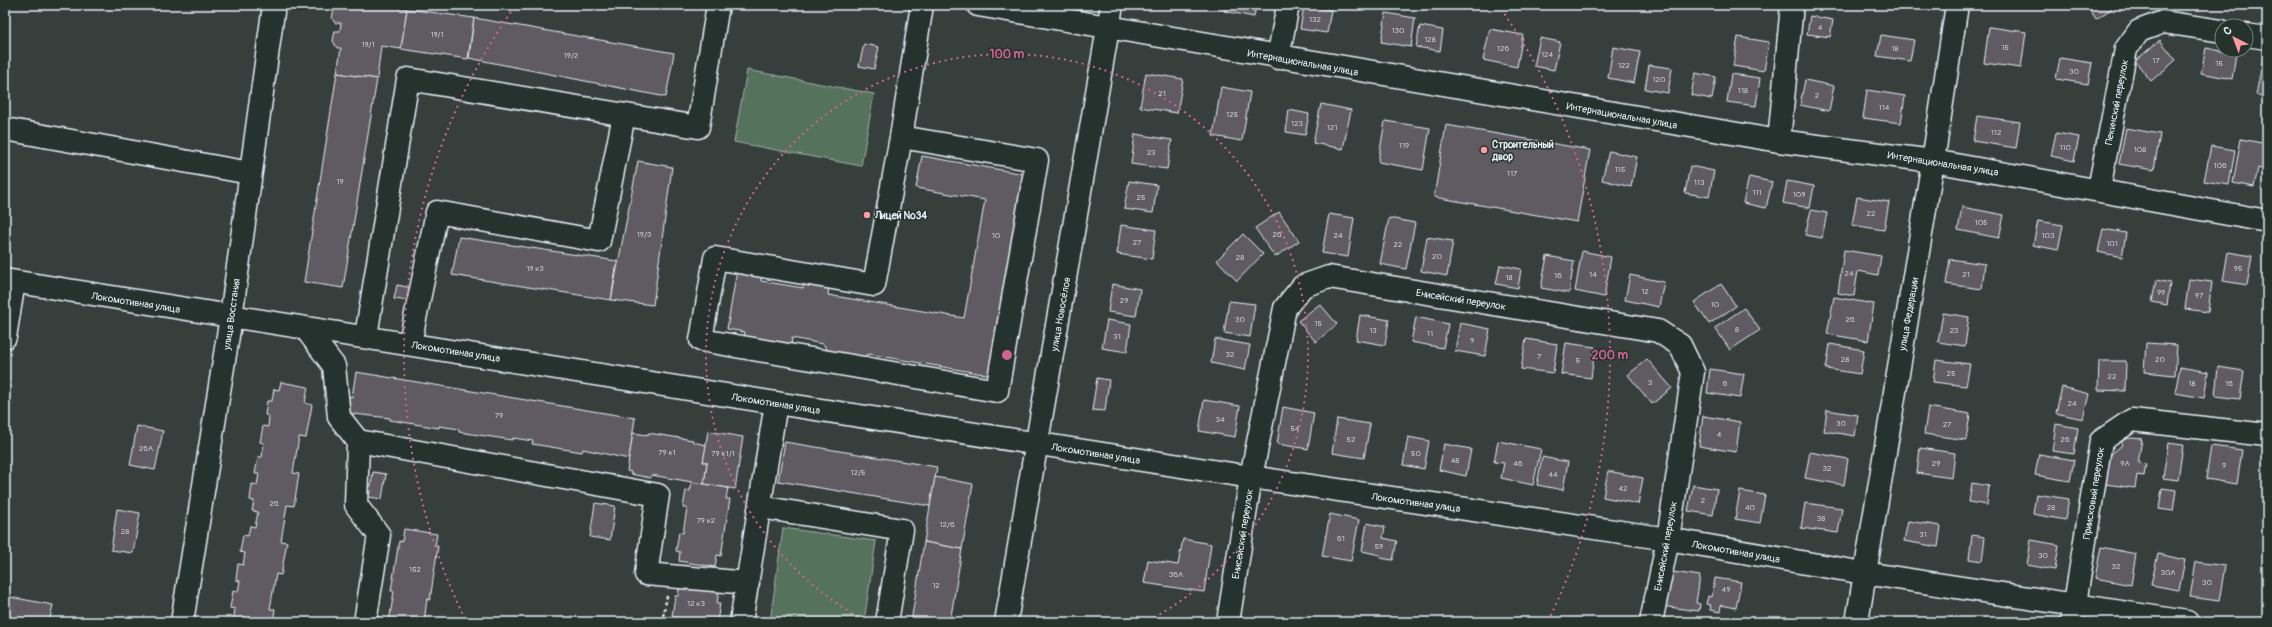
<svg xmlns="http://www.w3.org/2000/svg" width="2272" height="627" viewBox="0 0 2272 627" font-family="Pangolin,sans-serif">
	<rect width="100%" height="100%" fill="#373f3d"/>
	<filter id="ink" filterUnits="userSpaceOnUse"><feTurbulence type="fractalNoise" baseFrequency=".025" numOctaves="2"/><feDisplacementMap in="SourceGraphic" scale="8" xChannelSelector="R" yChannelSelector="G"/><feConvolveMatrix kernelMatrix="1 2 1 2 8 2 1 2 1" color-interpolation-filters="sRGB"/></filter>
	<g filter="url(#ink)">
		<g fill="#55735c" stroke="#9eb2aa">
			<path d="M747 70 874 94 861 166 734 142Z"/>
			<path d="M783 528 876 541 864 622H770Z"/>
		</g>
		<g fill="#605a63" stroke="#e8f1f8">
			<path d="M330 5H397V7L407 9 401 49 381 46 377 79 337 73 341 48H337L333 41 335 31H340L341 23H335L332 18 334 10Z"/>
			<path d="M1225 5H1256L1254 17 1224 11Z"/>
			<path d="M2087 5H2117L2096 19Z"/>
			<path d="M1304 6 1331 10 1327 33 1300 29Z"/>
			<path d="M407 9 474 18 468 59 401 49Z"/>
			<path d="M1386 13 1415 18 1411 47 1381 42Z"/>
			<path d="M1810 16 1833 20 1830 37 1807 34Z"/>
			<path d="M474 18 674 53 666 97 469 58Z"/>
			<path d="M1420 26 1443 30 1440 51 1416 47Z"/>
			<path d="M1989 27 2026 32 2021 68 1984 63Z"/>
			<path d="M1490 29 1523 35 1517 67 1483 60Z"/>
			<path d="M1881 35 1914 40 1910 61 1877 56Z"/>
			<path d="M1738 37 1769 42 1764 71 1733 66Z"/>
			<path d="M1540 38 1560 42 1554 70 1534 66Z"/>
			<path d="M2160 40 2176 60 2151 81 2135 61Z"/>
			<path d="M864 44 879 47 874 69 859 66Z"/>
			<path d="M1613 47 1640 52 1634 83 1608 78Z"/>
			<path d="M2206 48 2236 54 2232 79 2201 73Z"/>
			<path d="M2060 58 2092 63 2088 84 2056 79Z"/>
			<path d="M2263 59 2267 60V96L2256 95Z"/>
			<path d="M1649 65 1672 68 1668 93 1645 89Z"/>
			<path d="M337 73 377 79 343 288 304 282Z"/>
			<path d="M1146 73 1183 79 1177 113 1140 107Z"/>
			<path d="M1695 73 1716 77 1712 99 1691 95Z"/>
			<path d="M1731 74 1760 78 1756 106 1727 102Z"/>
			<path d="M1805 80 1834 86 1829 111 1800 105Z"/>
			<path d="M1221 87 1250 92 1242 141 1213 136Z"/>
			<path d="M1867 90 1905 96 1901 123 1863 118Z"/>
			<path d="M1321 104 1351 110 1343 149 1313 143Z"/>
			<path d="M1289 110 1309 114 1305 135 1286 132Z"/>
			<path d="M1977 116 2020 122 2016 148 1973 141Z"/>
			<path d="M1385 121 1430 128 1423 170 1378 162Z"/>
			<path d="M1446 125 1590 150 1577 222 1434 197Z"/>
			<path d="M2126 128 2160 134 2154 170 2119 164Z"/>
			<path d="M2056 133 2079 137 2074 161 2051 156Z"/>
			<path d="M1135 134 1172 140 1167 169 1131 164Z"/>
			<path d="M2241 139 2267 144 2266 170 2258 168 2254 187 2233 183Z"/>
			<path d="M2211 146 2235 150 2229 185 2204 181Z"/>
			<path d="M1609 151 1637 157 1631 187 1602 180Z"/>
			<path d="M922 156 1024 174 989 375 869 354 862 358H833L823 344 792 338 791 345 744 337 745 332 727 329 737 270 762 274 761 281 803 288 804 282 829 286 828 295 964 318 985 200 916 188Z"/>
			<path d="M638 161 672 167 653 305 611 300Z"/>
			<path d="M1690 166 1714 171 1709 197 1685 193Z"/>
			<path d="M1749 177 1772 182 1766 208 1743 203Z"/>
			<path d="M1129 181 1157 185 1153 213 1124 209Z"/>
			<path d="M1787 181 1814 186 1810 208 1783 203Z"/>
			<path d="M1857 197 1889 202 1884 230 1852 225Z"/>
			<path d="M1962 207 2004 215 1999 238 1958 230Z"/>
			<path d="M1811 210 1827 213 1822 238 1805 235Z"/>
			<path d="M1279 212 1299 241 1275 257 1255 228Z"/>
			<path d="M1329 214 1354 218 1348 257 1322 253Z"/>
			<path d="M1389 218 1415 223 1406 269 1380 264Z"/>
			<path d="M2038 221 2063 225 2058 250 2033 245Z"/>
			<path d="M1121 225 1156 230 1152 259 1117 254Z"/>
			<path d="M2103 229 2126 233 2122 257 2098 252Z"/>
			<path d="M1243 234 1263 254 1237 281 1217 260Z"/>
			<path d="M459 237 617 261 611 300 452 275Z"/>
			<path d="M1427 237 1453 241 1447 276 1421 271Z"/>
			<path d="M1844 250 1881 256 1878 275 1858 271 1854 296 1838 293Z"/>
			<path d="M1582 251 1611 257 1604 297 1575 291Z"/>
			<path d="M2228 252 2252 256 2247 285 2223 281Z"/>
			<path d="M1547 256 1574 261 1569 293 1541 288Z"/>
			<path d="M1950 259 1985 264 1982 289 1946 284Z"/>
			<path d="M1500 265 1521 269 1518 288 1496 284Z"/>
			<path d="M1630 275 1664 282 1659 307 1625 300Z"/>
			<path d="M2189 279 2212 282 2208 312 2185 309Z"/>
			<path d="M2156 280 2170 283 2167 305 2152 302Z"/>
			<path d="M1112 284 1140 289 1136 316 1108 312Z"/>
			<path d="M1721 284 1736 306 1709 324 1694 302Z"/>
			<path d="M397 285 412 288 409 301 394 299Z"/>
			<path d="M1834 297 1874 304 1868 341 1827 334Z"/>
			<path d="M1229 301 1255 304 1250 337 1224 333Z"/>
			<path d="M1320 304 1337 324 1316 342 1298 321Z"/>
			<path d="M1744 308 1760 330 1730 350 1715 328Z"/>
			<path d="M1943 313 1969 317 1965 346 1938 342Z"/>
			<path d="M1360 315 1389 320 1385 345 1356 340Z"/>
			<path d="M1416 317 1448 324 1443 348 1411 342Z"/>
			<path d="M1107 320 1131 324 1127 352 1102 348Z"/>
			<path d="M1460 323 1490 329 1485 356 1455 351Z"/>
			<path d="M1215 339 1250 345 1245 370 1211 363Z"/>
			<path d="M1526 339 1557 344 1553 373 1521 369Z"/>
			<path d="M1566 343 1595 347 1591 378 1561 374Z"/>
			<path d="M2146 343 2177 345 2175 375 2144 372Z"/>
			<path d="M1830 344 1864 350 1860 374 1826 369Z"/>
			<path d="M1647 359 1672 388 1652 404 1628 375Z"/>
			<path d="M1936 360 1970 364 1966 386 1933 382Z"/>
			<path d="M2099 361H2126L2125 391 2098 390Z"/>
			<path d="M2180 367 2208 372 2204 398 2175 393Z"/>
			<path d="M2218 367 2244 371 2240 399 2215 396Z"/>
			<path d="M1710 369 1744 374 1740 398 1707 393Z"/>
			<path d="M356 372 635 418 629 459 583 449 582 452 532 444 533 441 513 438 512 440 459 432V429L439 426V428L390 420V418L345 413 348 396 352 397Z"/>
			<path d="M1097 378 1109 380 1105 411 1092 410Z"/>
			<path d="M281 382 308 387 305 403 312 405 306 438 299 437 293 473 299 474 294 506 287 505 281 541 287 542 281 575 276 574 270 609H275L273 622H233L235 609 230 608 233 591 238 592 240 581 236 580 238 564 243 565 245 553 240 552 243 535 248 536 250 526 255 527 258 512 252 511 254 501 250 500 252 484 257 485 259 474H255L258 457H262L264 443 260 442 263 426 268 427 269 416 265 415 267 401H272L274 389 279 390Z"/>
			<path d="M2062 387 2089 394 2083 419 2056 413Z"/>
			<path d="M1204 400 1240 406 1235 437 1199 431Z"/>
			<path d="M1283 407 1314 413 1308 449 1277 444Z"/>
			<path d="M1928 407 1970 414 1966 440 1924 434Z"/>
			<path d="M1827 410 1858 415 1855 436 1824 431Z"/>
			<path d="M1703 416 1740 422 1736 452 1699 446Z"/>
			<path d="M1337 419 1370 424 1364 458 1332 453Z"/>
			<path d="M2056 424 2078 428 2074 454 2052 451Z"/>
			<path d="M137 426 163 431 155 470 130 465Z"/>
			<path d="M708 431 743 437 735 489 704 484 707 462H703Z"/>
			<path d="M633 433 648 435V433L693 440V442L706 445 703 462H707L704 484 651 475V478L630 474 631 472 627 471Z"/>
			<path d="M1408 437 1429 441 1424 469 1403 465Z"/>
			<path d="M2132 438 2142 439 2138 463 2146 464 2144 476 2137 475 2135 488 2105 484 2109 456 2121 446 2123 439Z"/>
			<path d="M1498 441 1541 449 1533 485 1501 478 1504 463 1494 462Z"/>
			<path d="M785 442 937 467 930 506 778 481Z"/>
			<path d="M2168 443 2183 445 2178 480 2163 478Z"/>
			<path d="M1444 444 1471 449 1466 476 1439 470Z"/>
			<path d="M2211 446 2242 450 2237 484 2206 479Z"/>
			<path d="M1920 448 1955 453 1952 478 1917 473Z"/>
			<path d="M1810 452 1848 459 1844 485 1805 478Z"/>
			<path d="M2039 454 2074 460 2070 481 2035 475Z"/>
			<path d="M1542 457 1568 462 1563 490 1537 485Z"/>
			<path d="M1608 471 1643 478 1638 504 1603 497Z"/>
			<path d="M373 472 386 474 382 499 369 497Z"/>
			<path d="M935 477 973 484 962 549 924 542Z"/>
			<path d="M692 482 728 488 726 499H730L721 556 717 555 715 567 679 561 680 552 676 551 679 532 683 533 687 508H683L686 490 690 491Z"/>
			<path d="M1972 483 1989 486 1987 505 1969 502Z"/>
			<path d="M1693 485 1717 489 1713 515 1688 511Z"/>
			<path d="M2162 488 2176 490 2173 511 2159 509Z"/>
			<path d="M1740 491 1765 495 1760 523 1735 519Z"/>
			<path d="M2036 494 2069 499 2065 520 2033 514Z"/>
			<path d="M595 503 615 506 610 540 590 537Z"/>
			<path d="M1805 503 1842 508 1838 533 1801 528Z"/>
			<path d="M117 509 140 513 133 553 111 550Z"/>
			<path d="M1330 514 1359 520 1351 561 1322 556Z"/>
			<path d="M1908 521 1941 526 1938 547 1904 541Z"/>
			<path d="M1367 523 1385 527 1383 538 1397 541 1393 560 1380 558V555L1362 551Z"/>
			<path d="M404 529 437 534 435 546H438L430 600 427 599 424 622H389L394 591H391L399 541 402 542Z"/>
			<path d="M1972 535 1985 537 1982 561 1969 559Z"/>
			<path d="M1183 539 1211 544 1204 592 1144 583 1148 560 1178 565Z"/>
			<path d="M2031 540 2059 545 2055 570 2027 565Z"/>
			<path d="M924 542 962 549 950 622H911Z"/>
			<path d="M2101 547 2136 554 2131 585 2095 578Z"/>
			<path d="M2158 554 2185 560 2179 590 2151 585Z"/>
			<path d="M2196 562 2225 566 2219 601 2190 597Z"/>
			<path d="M1659 570 1700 576 1696 603 1700 604 1699 611 1661 606Z"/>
			<path d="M1715 578 1741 582 1736 608 1721 605 1720 612 1710 610 1711 605 1706 604 1708 596 1712 597Z"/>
			<path d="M680 585 719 591 717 603H720L717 622H674L675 617 672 616 675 596H678Z"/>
			<path d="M5 596 53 605 49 622H5Z"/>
		</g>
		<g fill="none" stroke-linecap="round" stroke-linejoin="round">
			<g stroke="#e8f1f8" stroke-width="25">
				<g id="minor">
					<path d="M978 5 1779 141 1933 161 2267 221"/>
					<path d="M2246 35 2267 38"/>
					<path d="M1278 58 1288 5"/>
					<path d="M5 129 250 173"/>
					<path d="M901 137 1037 160 997 391 701 340 715 258 874 285 901 137 922 5"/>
					<path d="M1779 141 1792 5"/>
					<path d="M2099 189 2126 49 2139 31 2163 22 2222 31"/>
					<path d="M5 280 776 403 1251 477 1668 539 1864 573 2187 622"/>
					<path d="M306 329 334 366 339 417 358 441 356 505 379 535 365 622"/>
					<path d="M366 336 408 79 698 127 718 5"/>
					<path d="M5 337 14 282"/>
					<path d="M410 343 437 212 599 241 624 115"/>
					<path d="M358 441 658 495 646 574 748 583"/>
					<path d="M760 507 902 530 887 622"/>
					<path d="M182 622 231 317 274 5"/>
					<path d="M741 622 776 403"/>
					<path d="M1006 622 1112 5"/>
					<path d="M1228 622 1251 477 1285 308 1303 286 1329 277 1658 331 1680 345 1693 372 1668 539 1651 622"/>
					<path d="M1857 622 1933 161 1957 5"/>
					<path d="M2072 622 2101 441 2132 420 2267 435"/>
				</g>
			</g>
			<path stroke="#e8f1f8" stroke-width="2.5" stroke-dasharray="3 3" stroke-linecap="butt" d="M662 622 667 596"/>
			<use href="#minor" stroke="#26332d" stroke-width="22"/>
		</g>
	</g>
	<g fill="none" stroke="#cf6492" stroke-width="2" stroke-dasharray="2 4">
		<path d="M868 622A301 301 0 1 1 1146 622"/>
		<path d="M465 619A603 603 0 0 1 513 9M1501 9A603 603 0 0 1 1549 619"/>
	</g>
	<g fill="#ff9aa2" stroke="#26332d" stroke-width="1.5">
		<circle cx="1484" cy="150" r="4"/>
		<circle cx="867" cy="215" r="4"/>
	</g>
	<g text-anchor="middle" stroke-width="3" stroke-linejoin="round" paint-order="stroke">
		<g font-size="8" fill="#c6cbd3">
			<text x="1315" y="22">132</text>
			<text x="1820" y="30">4</text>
			<text x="1398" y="33">130</text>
			<text x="437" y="37">19/1</text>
			<text x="1430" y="42">128</text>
			<text x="368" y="47">19/1</text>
			<text x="2005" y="50">15</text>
			<text x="1503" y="51">126</text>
			<text x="1895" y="51">18</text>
			<text x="1547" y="57">124</text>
			<text x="571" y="58">19/2</text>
			<text x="2156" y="63">17</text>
			<text x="2219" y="66">15</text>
			<text x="1624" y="68">122</text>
			<text x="2074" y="74">30</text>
			<text x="1659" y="82">120</text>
			<text x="1743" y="93">118</text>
			<text x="1162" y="96">21</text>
			<text x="1817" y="98">2</text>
			<text x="1884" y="110">114</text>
			<text x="1232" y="117">125</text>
			<text x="1297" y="126">123</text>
			<text x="1332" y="130">121</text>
			<text x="1996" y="135">112</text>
			<text x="1404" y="148">119</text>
			<text x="2065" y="150">110</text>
			<text x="2140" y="152">108</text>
			<text x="1151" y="155">23</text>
			<text x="2220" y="168">106</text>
			<text x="1620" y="172">115</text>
			<text x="1512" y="176">117</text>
			<text x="340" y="184">19</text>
			<text x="1699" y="185">113</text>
			<text x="1757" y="195">111</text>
			<text x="1799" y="197">109</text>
			<text x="1141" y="200">25</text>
			<text x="1871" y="216">22</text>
			<text x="1981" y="225">105</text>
			<text x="644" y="237">19/3</text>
			<text x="1277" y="237">26</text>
			<text x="996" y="238">10</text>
			<text x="1338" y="238">24</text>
			<text x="2048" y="238">103</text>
			<text x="1137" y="245">27</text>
			<text x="2112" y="246">101</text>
			<text x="1398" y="247">22</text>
			<text x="1437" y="259">20</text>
			<text x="1240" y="260">28</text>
			<text x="535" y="271">19 к3</text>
			<text x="2238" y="271">95</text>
			<text x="1849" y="276">24</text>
			<text x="1593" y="277">14</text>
			<text x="1966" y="277">21</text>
			<text x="1558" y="278">16</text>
			<text x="1509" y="280">18</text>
			<text x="1645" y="294">12</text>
			<text x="2161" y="295">99</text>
			<text x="2199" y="298">97</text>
			<text x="1124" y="303">29</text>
			<text x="1715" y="307">10</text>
			<text x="1240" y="322">30</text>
			<text x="1850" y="322">26</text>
			<text x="1318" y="326">15</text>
			<text x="1737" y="332">8</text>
			<text x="1373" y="333">13</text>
			<text x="1954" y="333">23</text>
			<text x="1430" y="336">11</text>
			<text x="1117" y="339">31</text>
			<text x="1472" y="343">9</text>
			<text x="1230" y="357">32</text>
			<text x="1539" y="359">7</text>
			<text x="1845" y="362">28</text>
			<text x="2160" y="362">20</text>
			<text x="1578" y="363">5</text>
			<text x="1951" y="376">25</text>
			<text x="2112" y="379">22</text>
			<text x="1650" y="385">3</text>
			<text x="1725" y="386">6</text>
			<text x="2192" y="386">18</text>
			<text x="2229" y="386">16</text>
			<text x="2072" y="406">24</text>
			<text x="499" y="418">79</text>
			<text x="1220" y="422">34</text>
			<text x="1841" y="426">30</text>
			<text x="1947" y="427">27</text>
			<text x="1295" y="431">54</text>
			<text x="1719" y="437">4</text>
			<text x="1351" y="442">52</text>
			<text x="2065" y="442">26</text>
			<text x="146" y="451">26А</text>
			<text x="667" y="455">79 к1</text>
			<text x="723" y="456">79 к1/1</text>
			<text x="1416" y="456">50</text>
			<text x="1455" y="463">48</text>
			<text x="1518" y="466">46</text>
			<text x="1936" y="466">29</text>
			<text x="2125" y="466">9А</text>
			<text x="2224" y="468">9</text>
			<text x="1827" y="471">32</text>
			<text x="858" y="475">12/5</text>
			<text x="1553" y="477">44</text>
			<text x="1623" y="491">42</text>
			<text x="1703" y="503">2</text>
			<text x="274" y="506">26</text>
			<text x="1750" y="510">40</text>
			<text x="2051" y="510">28</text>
			<text x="1821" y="521">38</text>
			<text x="706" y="523">79 к2</text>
			<text x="947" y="527">12/6</text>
			<text x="125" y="534">28</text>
			<text x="1923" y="537">31</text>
			<text x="1341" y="541">61</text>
			<text x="1379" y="549">59</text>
			<text x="2043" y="558">30</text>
			<text x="2116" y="569">32</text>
			<text x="415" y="572">152</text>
			<text x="2168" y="575">30А</text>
			<text x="1176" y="577">36А</text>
			<text x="2207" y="585">30</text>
			<text x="936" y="588">12</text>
			<text x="1726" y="592">49</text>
			<text x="696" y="606">12 к3</text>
		</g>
		<g font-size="10" fill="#e8f1f8" stroke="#26332d">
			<text transform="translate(1303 62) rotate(10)" y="4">Интернациональная улица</text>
			<text transform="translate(2116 102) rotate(-79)" y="4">Пекинский переулок</text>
			<text transform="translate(1622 115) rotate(10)" y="4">Интернациональная улица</text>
			<text transform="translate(1943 163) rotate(9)" y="4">Интернациональная улица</text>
			<text transform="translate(1461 299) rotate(9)" y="4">Енисейский переулок</text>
			<text transform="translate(136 302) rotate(9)" y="4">Локомотивная улица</text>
			<text transform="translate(231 314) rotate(-82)" y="4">улица Восстания</text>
			<text transform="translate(1060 314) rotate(-80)" y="4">улица Новосёлов</text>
			<text transform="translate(1908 314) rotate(-80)" y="4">улица Федерации</text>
			<text transform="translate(456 351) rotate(9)" y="4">Локомотивная улица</text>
			<text transform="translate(776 403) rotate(9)" y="4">Локомотивная улица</text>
			<text transform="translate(1096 453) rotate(9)" y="4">Локомотивная улица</text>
			<text transform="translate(2093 493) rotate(-81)" y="4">Приисковый переулок</text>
			<text transform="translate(1416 502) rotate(8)" y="4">Локомотивная улица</text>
			<text transform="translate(1242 534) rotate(-81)" y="4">Енисейский переулок</text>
			<text transform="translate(1665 546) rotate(-80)" y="4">Енисейский переулок</text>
			<text transform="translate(1736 551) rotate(10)" y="4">Локомотивная улица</text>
		</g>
		<g font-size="10" font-weight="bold" fill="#e8f1f8" stroke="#26332d" text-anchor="start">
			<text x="1492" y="148">Строительный<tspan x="1492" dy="12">двор</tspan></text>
			<text x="875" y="219">Лицей №34</text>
		</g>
	</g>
	<circle cx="1007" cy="355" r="6" fill="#cf6492" stroke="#26332d" stroke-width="2"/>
	<g font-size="12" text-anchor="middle" font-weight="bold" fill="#cf6492" stroke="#26332d" stroke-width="3" stroke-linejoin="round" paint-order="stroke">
		<text x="1007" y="58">100 m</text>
		<text x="1610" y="359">200 m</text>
	</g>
	<rect width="2272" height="627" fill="none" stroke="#26332d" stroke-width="20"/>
	<rect x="10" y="10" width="2252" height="607" fill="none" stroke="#e8f1f8" stroke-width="1.5" filter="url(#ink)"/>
	<g transform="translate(2234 38) rotate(318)"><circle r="19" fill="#26332d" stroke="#747f7e"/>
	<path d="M0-3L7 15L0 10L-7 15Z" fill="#ff9aa2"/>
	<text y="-6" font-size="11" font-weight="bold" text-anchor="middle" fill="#e8f1f8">С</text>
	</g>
</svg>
